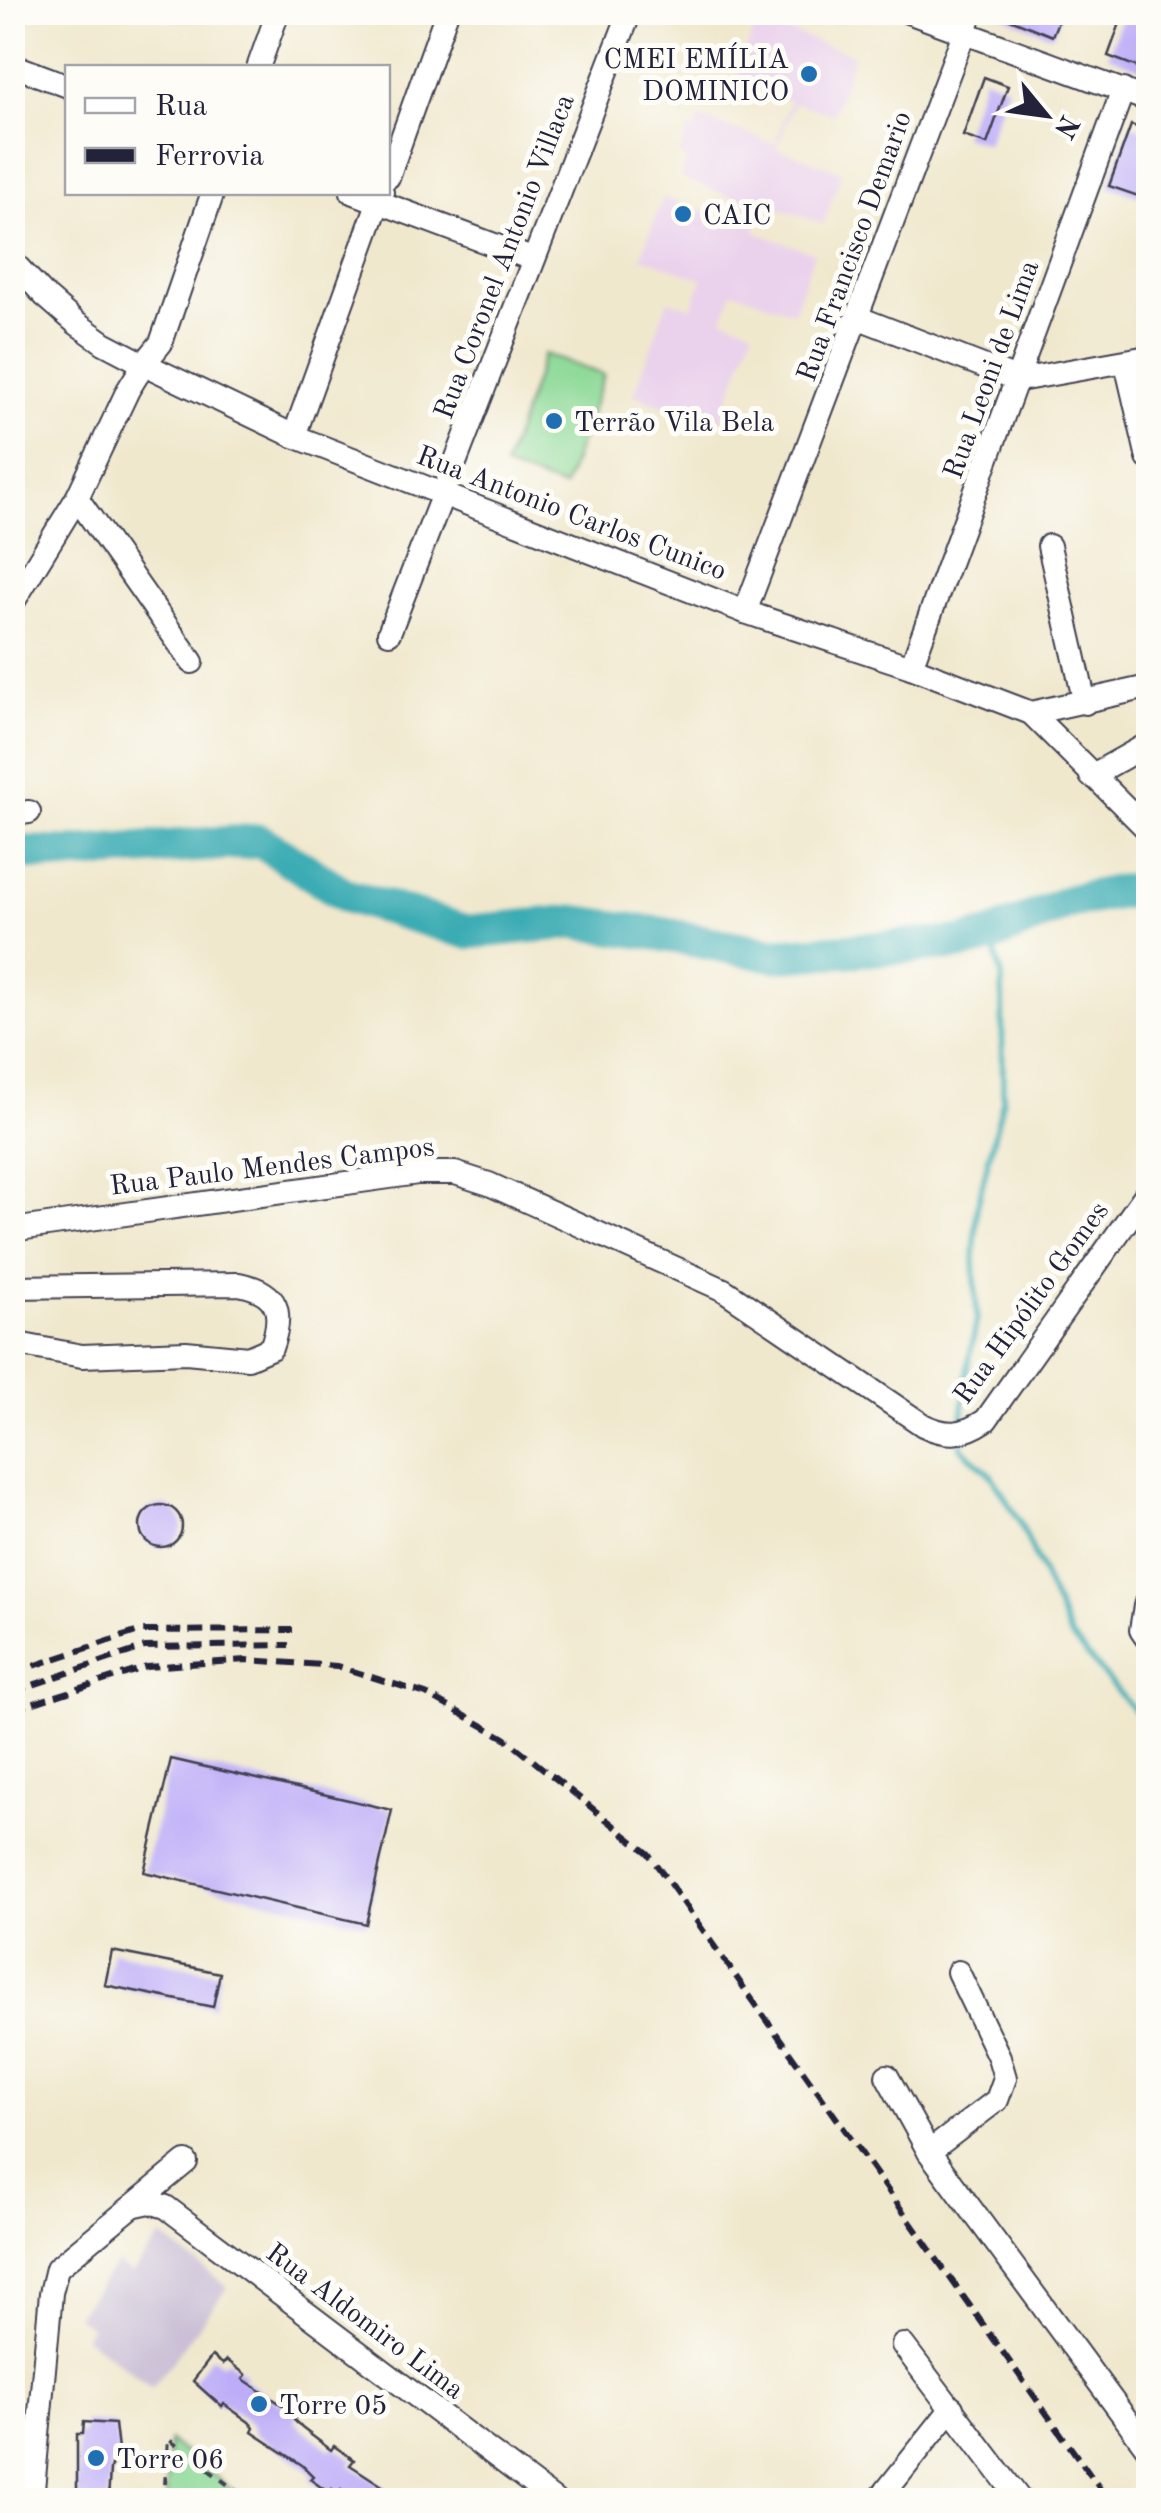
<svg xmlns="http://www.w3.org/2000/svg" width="1161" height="2513" viewBox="0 0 1161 2513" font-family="'Old Standard TT',serif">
	<rect width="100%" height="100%" fill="#fdfcf7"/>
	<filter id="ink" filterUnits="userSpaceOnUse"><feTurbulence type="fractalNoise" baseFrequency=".01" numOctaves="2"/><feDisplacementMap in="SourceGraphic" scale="20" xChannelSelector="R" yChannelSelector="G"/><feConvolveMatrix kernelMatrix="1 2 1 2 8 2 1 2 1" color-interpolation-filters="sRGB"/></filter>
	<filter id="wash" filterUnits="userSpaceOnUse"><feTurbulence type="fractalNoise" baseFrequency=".0048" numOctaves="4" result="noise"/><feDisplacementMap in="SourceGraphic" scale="40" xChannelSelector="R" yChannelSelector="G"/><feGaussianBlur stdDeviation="2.25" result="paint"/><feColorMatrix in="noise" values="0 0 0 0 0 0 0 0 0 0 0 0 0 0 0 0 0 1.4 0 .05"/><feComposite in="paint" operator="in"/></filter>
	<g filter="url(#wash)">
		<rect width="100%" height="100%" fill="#f0e8cd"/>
		<path fill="#ead1ec" d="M757 20 854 55 833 115 794 102 777 148 842 172 823 224 763 203 754 232 814 253 793 312 733 291 723 318 754 329 719 426 634 395 668 300 692 308 702 279 641 257 663 197 739 224 746 202 680 178 687 159 679 155 688 129 695 131 700 118 775 144 790 101 735 81Z"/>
		<path fill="#cabfd6" d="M161 2236 228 2287 152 2388 83 2336 91 2327 76 2316 116 2263 132 2274Z"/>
		<g fill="#8dd997" stroke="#587e69" stroke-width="2.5">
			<path d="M544 354 604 375 564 488 504 467Z"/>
			<path d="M169 2441 246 2500H166Z"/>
		</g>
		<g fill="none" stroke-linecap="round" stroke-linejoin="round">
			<g stroke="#3aacb3" stroke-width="6">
				<path d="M962 1426 965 1382 977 1319 974 1258 977 1207 1003 1099 1002 976 991 936"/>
				<path d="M961 1439V1447L992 1476 1019 1520 1070 1636 1148 1726"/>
			</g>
			<path stroke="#3aacb3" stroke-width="35" d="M12 852 69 854 260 841 347 896 468 932 574 922 661 934 775 955 963 943 991 936 1071 901 1148 887"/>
		</g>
		<g id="blocks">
			<g fill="#bdadf8">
				<path d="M993 12H1062L1052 36Z"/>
				<path d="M1124 12H1148V71L1108 56Z"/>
				<path d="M984 77 1008 86 987 144 963 136Z"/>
				<path d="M1131 125 1148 131V177L1141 197 1109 186Z"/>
				<circle cx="161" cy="1526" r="21"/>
				<path d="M171 1759 392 1810 366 1924 144 1872Z"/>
				<path d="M112 1951 220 1973 213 2007 105 1985Z"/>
				<path d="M212 2356 223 2364 227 2360 246 2375 243 2379 297 2415 294 2420 302 2428 331 2450 334 2446 354 2460 350 2465 404 2500H356L341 2489 337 2494 332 2489 329 2493 310 2479 313 2476 302 2465 252 2432 254 2428 249 2422 224 2404 222 2407 193 2381Z"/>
				<path d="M84 2422 115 2424 118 2450 117 2462H112L110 2470 108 2500H77V2434H83Z"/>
			</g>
		</g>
	</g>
	<g filter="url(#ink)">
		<use href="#blocks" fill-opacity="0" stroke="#414051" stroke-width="2.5"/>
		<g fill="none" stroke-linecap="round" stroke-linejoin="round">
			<g stroke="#414051" stroke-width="26">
				<g id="minor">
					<path d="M908 12 1148 100"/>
					<path d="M12 65 68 86"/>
					<path d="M258 68 278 12"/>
					<path d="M388 177 447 12"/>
					<path d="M352 192 532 259"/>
					<path d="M12 261 45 296 76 323 104 343 144 364 294 436 745 612 911 667 1031 713 1148 687"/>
					<path d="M859 318 1019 380 1148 357"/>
					<path d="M1126 363 1148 458"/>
					<path d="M294 436 382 192"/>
					<path d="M77 498 192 662"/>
					<path d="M1049 546 1085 703"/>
					<path d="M12 604 77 498 128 390 144 364 161 343 213 192"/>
					<path d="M745 612 972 12"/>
					<path d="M389 633 630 12"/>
					<path d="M911 667 1123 90"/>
					<path d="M1031 713 1148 830"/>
					<path d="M1091 776 1148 744"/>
					<path d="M12 814 29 812"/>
					<path d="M12 1230 418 1173H455L489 1184 724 1290 923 1425C947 1437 964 1435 986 1420L1148 1191"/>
					<path d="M12 1287 239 1284C279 1292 284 1312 271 1348L248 1358 186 1352 82 1356 12 1343"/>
					<path d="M1148 1600 1145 1606 1141 1630 1148 1640"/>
					<path d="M958 1972 999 2057 1005 2078 997 2100 929 2152 1148 2449"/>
					<path d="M887 2076 929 2152"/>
					<path d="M136 2205 150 2202 166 2207 554 2500"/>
					<path d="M903 2345 1020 2500"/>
					<path d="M32 2500 51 2293 57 2268 186 2162"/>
					<path d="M879 2500 952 2408"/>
				</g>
			</g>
			<path stroke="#414051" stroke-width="4" stroke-dasharray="8 8" stroke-linecap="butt" d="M164 2500 168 2439 248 2500"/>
			<use href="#minor" stroke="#fff" stroke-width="22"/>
			<g stroke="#22223b" stroke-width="6" stroke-dasharray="15 8" stroke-linecap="butt">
				<path d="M12 1673 139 1631 293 1630"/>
				<path d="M12 1692 145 1647 289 1645"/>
				<path d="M12 1710 147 1667 247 1660 337 1666 426 1694 505 1738 648 1853 1108 2500"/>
			</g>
		</g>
	</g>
	<g fill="#1f6fb2" stroke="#fdfcf7" stroke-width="4">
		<circle cx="809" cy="74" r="10"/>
		<circle cx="683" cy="214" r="10"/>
		<circle cx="554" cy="421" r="10"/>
		<circle cx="259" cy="2404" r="10"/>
		<circle cx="96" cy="2458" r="10"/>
	</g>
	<g text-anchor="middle" stroke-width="10" stroke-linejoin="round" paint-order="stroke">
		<g font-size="28" fill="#22223b" stroke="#fdfcf7" text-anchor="start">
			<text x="789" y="68" text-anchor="end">CMEI EMÍLIA<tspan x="789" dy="32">DOMINICO</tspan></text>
			<text x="703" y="224">CAIC</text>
			<text x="574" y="431">Terrão Vila Bela</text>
			<text x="279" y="2414">Torre 05</text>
			<text x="116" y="2468">Torre 06</text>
		</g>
		<g font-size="28" fill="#22223b" stroke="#fdfcf7">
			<text transform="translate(853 246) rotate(-70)" y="10">Rua Francisco Demario</text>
			<text transform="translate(503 256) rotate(-69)" y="10">Rua Coronel Antonio Villaca</text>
			<text transform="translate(990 369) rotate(-70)" y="10">Rua Leoni de Lima</text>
			<text transform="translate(572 512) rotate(21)" y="10">Rua Antonio Carlos Cunico</text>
			<text transform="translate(272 1165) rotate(-7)" y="10">Rua Paulo Mendes Campos</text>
			<text transform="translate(1030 1302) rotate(-54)" y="10">Rua Hipólito Gomes</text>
			<text transform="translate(366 2320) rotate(37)" y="10">Rua Aldomiro Lima</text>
		</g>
	</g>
	<rect width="1161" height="2513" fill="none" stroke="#fdfcf7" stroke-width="50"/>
	<rect x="65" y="65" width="325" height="130" fill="#fdfcf7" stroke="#a5a5ac" stroke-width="2.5"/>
	<rect x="85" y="98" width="50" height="15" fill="#ffffff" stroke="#a5a5ac" stroke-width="2.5"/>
	<text x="155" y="115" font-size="30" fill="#22223b">Rua</text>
	<rect x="85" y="148" width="50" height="15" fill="#22223b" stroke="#a5a5ac" stroke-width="2.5"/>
	<text x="155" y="165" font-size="30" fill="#22223b">Ferrovia</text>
	<g transform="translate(1046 115) rotate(119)" stroke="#fdfcf7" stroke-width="8" paint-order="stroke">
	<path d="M0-8L18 38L0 25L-18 38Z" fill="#22223b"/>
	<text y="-15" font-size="28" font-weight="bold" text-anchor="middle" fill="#22223b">N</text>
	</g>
</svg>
